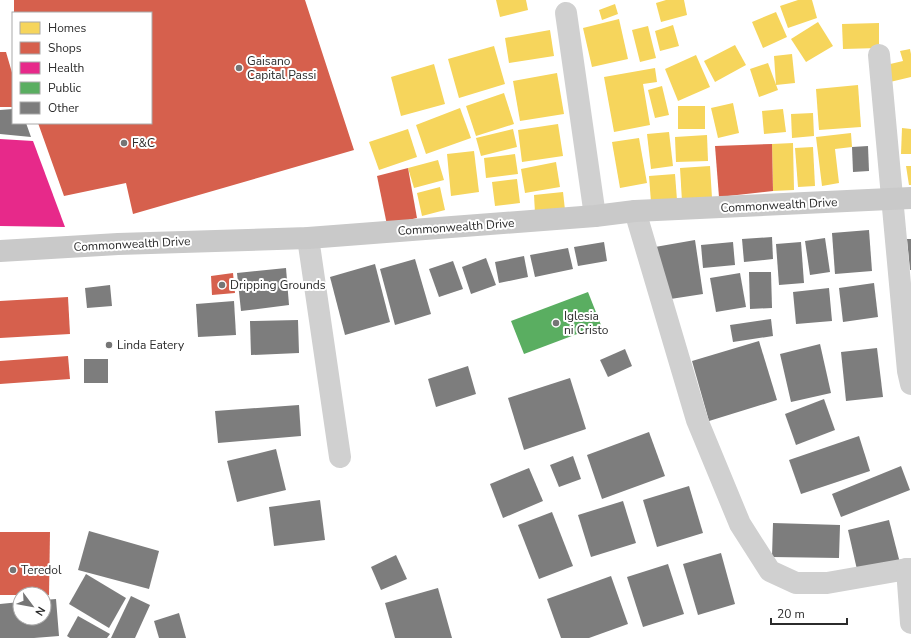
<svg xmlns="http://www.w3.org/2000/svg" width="911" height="638" viewBox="0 0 911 638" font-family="'Nunito Sans',sans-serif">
	<rect width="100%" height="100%" fill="#fff"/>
	<g fill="#f6d55c">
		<path d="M496 0H526L528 10 500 17Z"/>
		<path d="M666 0H684L687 15 661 22 656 3Z"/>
		<path d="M798 0H812L817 18 788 28 780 6Z"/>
		<path d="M615 4 618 14 602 20 599 10Z"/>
		<path d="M776 12 787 37 763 48 752 22Z"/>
		<path d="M619 19 628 59 592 67 583 28Z"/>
		<path d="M818 22 833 46 806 62 791 39Z"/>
		<path d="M879 23V48L843 49 842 24Z"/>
		<path d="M673 25 679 46 660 51 655 31Z"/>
		<path d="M648 26 656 58 640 62 632 30Z"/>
		<path d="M550 30 554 56 509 63 505 38Z"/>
		<path d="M735 45 746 65 715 82 704 61Z"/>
		<path d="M494 46 505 84 459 98 448 59Z"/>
		<path d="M910 49 911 54V77L890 82 886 65 903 61 900 51Z"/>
		<path d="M792 54 795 83 776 85 774 56Z"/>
		<path d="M696 55 710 87 678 101 665 69Z"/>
		<path d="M768 63 778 90 759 97 750 69Z"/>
		<path d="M434 64 445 104 401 116 391 77Z"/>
		<path d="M655 68 657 82 643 84 650 125 614 132 604 77Z"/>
		<path d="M557 73 564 114 520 121 513 81Z"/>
		<path d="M858 85 861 127 819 130 816 89Z"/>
		<path d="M662 86 669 115 655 118 648 90Z"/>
		<path d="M504 93 514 124 476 136 466 106Z"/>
		<path d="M733 103 739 133 718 138 711 108Z"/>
		<rect x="678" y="106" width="27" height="23"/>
		<path d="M460 108 471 138 426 154 416 125Z"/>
		<path d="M783 109 786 132 764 134 762 111Z"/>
		<path d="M813 113 814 136 792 138 791 114Z"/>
		<path d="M558 124 563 156 522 162 518 130Z"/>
		<path d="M902 128 911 129V154H901Z"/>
		<path d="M408 129 417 157 379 170 369 142Z"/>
		<path d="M513 129 517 147 481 156 476 138Z"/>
		<path d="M669 132 673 166 651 169 647 134Z"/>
		<path d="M851 133 852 147 835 149 839 183 822 186 816 137Z"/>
		<path d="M707 135 708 161 676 162 675 137Z"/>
		<path d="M639 138 647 183 620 188 612 142Z"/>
		<path d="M793 143 794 190 773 191 772 144Z"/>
		<path d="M813 147 815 186 798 187 795 148Z"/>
		<path d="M474 151 479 192 451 196 447 154Z"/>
		<path d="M515 154 518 174 486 178 484 158Z"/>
		<path d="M438 160 444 180 414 188 408 168Z"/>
		<path d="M556 162 560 187 525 193 521 169Z"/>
		<path d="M710 166 712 198 682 201 680 168Z"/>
		<path d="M906 166H911V185H909Z"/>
		<path d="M675 174 677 200 651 202 649 176Z"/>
		<path d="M517 179 520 203 495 206 492 182Z"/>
		<path d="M440 187 445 210 422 216 417 193Z"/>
		<path d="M563 192 565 210 535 213 534 195Z"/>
	</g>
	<g fill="#d6604d">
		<path d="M14 0H305L354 150 133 214 126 183 64 196 38 123H151V13H14Z"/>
		<path d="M0 52H6L13 76V107H0Z"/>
		<path d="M772 144 773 191 719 197 715 146Z"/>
		<path d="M408 168 417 218 387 225 377 176Z"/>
		<path d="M233 273 235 293 212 295 211 276Z"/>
		<path d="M68 297 70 334 0 338V301Z"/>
		<path d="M68 356 70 379 0 384V361Z"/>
		<path d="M0 532H50L49 595H0Z"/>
	</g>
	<path fill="#e7298a" d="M0 139 33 141 65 227 0 226Z"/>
	<path fill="#5aae61" d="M588 292 601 325 524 354 511 321Z"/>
	<g fill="#7d7d7d">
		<path d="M13 109V123H26L31 137 0 134V110Z"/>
		<path d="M868 146 869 171 853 172 852 147Z"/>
		<path d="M869 230 872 271 835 274 832 233Z"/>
		<path d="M772 237 773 259 744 262 742 239Z"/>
		<path d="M825 238 830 272 810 275 805 241Z"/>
		<path d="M907 239H911V270H910Z"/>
		<path d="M695 240 703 294 664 300 655 247Z"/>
		<path d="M604 242 607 261 578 266 574 247Z"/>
		<path d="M733 242 735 265 703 268 701 245Z"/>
		<path d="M801 242 804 283 779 285 776 244Z"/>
		<path d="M568 248 573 269 535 277 530 255Z"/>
		<path d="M524 256 528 277 499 283 495 262Z"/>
		<path d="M486 258 496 285 471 294 462 267Z"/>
		<path d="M415 259 431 314 395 325 380 269Z"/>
		<path d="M453 261 463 289 439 297 429 269Z"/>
		<path d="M375 264 390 322 345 335 330 277Z"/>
		<path d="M286 268 289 305 241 311 237 273Z"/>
		<path d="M749 272H771L772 308 750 309Z"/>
		<path d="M740 273 746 307 716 312 710 278Z"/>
		<path d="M874 283 878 317 843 322 839 288Z"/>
		<path d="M110 285 112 306 87 308 85 288Z"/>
		<path d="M829 288 832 321 796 324 793 292Z"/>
		<path d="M234 301 236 335 198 337 196 304Z"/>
		<path d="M771 319 773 336 733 342 730 325Z"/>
		<path d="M298 320 299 353 251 355 250 321Z"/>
		<path d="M759 341 777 400 709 421 692 361Z"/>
		<path d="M820 344 831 393 791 402 780 354Z"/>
		<path d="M877 348 883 397 846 401 841 352Z"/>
		<path d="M625 349 632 366 608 377 600 360Z"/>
		<rect x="84" y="359" width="24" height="24"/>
		<path d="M468 366 476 394 436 407 428 379Z"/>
		<path d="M570 378 586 429 524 450 508 398Z"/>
		<path d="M824 399 835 430 796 445 785 414Z"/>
		<path d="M299 405 301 436 218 443 215 411Z"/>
		<path d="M649 432 665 476 602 499 587 455Z"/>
		<path d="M859 436 870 471 801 494 789 460Z"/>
		<path d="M276 449 286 490 237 502 227 461Z"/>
		<path d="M573 456 581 479 559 487 550 465Z"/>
		<path d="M901 466 910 490 841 517 832 494Z"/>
		<path d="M529 468 543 501 503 518 490 484Z"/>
		<path d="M689 486 703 533 657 547 643 500Z"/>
		<path d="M320 500 325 540 274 546 269 507Z"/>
		<path d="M623 501 636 543 591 557 578 515Z"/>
		<path d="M552 512 573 566 539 579 518 525Z"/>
		<path d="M889 520 900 563 858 574 848 530Z"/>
		<path d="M773 523 840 525 839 558 772 557Z"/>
		<path d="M89 531 159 551 149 589 78 570Z"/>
		<path d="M721 553 735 604 698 615 683 564Z"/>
		<path d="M396 555 407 579 381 590 371 567Z"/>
		<path d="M668 564 684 614 643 627 627 577Z"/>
		<path d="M86 574 126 598 109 628 69 604Z"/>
		<path d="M611 576 628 624 589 638H561L547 599Z"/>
		<path d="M438 588 452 638H395L385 603Z"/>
		<path d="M131 596 150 605 135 638H111Z"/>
		<path d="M56 599 59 636 34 638H0V604L20 602V618H44V600Z"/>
		<path d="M179 613 186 638H159L154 621Z"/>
		<path d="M78 616 110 634 107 638H70L67 636Z"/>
	</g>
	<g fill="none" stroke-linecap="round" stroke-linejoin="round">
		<g stroke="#d0d0d0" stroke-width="22">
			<path d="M566 13 595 216"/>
			<path d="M879 55 908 371 911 384"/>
			<path d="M635 211 697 420 740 524 770 571 796 583H827L907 569H911"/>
			<path d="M308 238 340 457"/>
			<path d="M907 569 911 623"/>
		</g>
		<path stroke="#c9c9c9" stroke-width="22" d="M0 251 118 244 308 238 595 216 635 211 911 198"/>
	</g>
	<g fill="#757575" stroke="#fff" stroke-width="1.5">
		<circle cx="239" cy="68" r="4"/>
		<circle cx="124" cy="143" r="4"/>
		<circle cx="222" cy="285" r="4"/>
		<circle cx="556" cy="323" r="4"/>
		<circle cx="109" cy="345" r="4"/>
		<circle cx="13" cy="570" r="4"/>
	</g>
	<g text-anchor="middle" stroke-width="4" stroke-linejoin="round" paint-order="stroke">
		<g font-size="12" fill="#2b2b2b" stroke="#fff" text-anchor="start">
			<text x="247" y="65">Gaisano<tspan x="247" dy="14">Capital Passi</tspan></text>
			<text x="132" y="147">F&amp;C</text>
			<text x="230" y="289">Dripping Grounds</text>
			<text x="564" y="320">Iglesia<tspan x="564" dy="14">ni Cristo</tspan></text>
			<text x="117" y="349">Linda Eatery</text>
			<text x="21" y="574">Teredol</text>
		</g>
		<g font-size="12" fill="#2b2b2b" stroke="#fff">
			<text transform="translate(779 205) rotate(-3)" y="4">Commonwealth Drive</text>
			<text transform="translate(456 227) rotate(-4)" y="4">Commonwealth Drive</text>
			<text transform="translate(132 244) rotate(-3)" y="4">Commonwealth Drive</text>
		</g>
	</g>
	<rect x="12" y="12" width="140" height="112" fill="#ffffff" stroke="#aaaaaa"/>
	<rect x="20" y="22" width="20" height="12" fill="#f6d55c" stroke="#aaaaaa"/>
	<text x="48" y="32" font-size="12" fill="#2b2b2b">Homes</text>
	<rect x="20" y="42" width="20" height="12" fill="#d6604d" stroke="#aaaaaa"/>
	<text x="48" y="52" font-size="12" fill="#2b2b2b">Shops</text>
	<rect x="20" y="62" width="20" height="12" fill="#e7298a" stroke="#aaaaaa"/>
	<text x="48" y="72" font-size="12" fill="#2b2b2b">Health</text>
	<rect x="20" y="82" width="20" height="12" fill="#5aae61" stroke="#aaaaaa"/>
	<text x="48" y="92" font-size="12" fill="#2b2b2b">Public</text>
	<rect x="20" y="102" width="20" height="12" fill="#7d7d7d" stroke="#aaaaaa"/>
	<text x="48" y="112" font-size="12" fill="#2b2b2b">Other</text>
	<g transform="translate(32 606) rotate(122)"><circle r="19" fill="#ffffff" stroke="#aaaaaa"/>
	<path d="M0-3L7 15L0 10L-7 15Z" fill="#757575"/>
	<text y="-6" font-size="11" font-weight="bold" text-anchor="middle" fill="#2b2b2b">N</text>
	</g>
	<path d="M771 618v6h76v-6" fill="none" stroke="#2b2b2b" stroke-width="2"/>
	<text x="777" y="618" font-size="12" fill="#2b2b2b" stroke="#ffffff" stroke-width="3" paint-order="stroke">20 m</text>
</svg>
